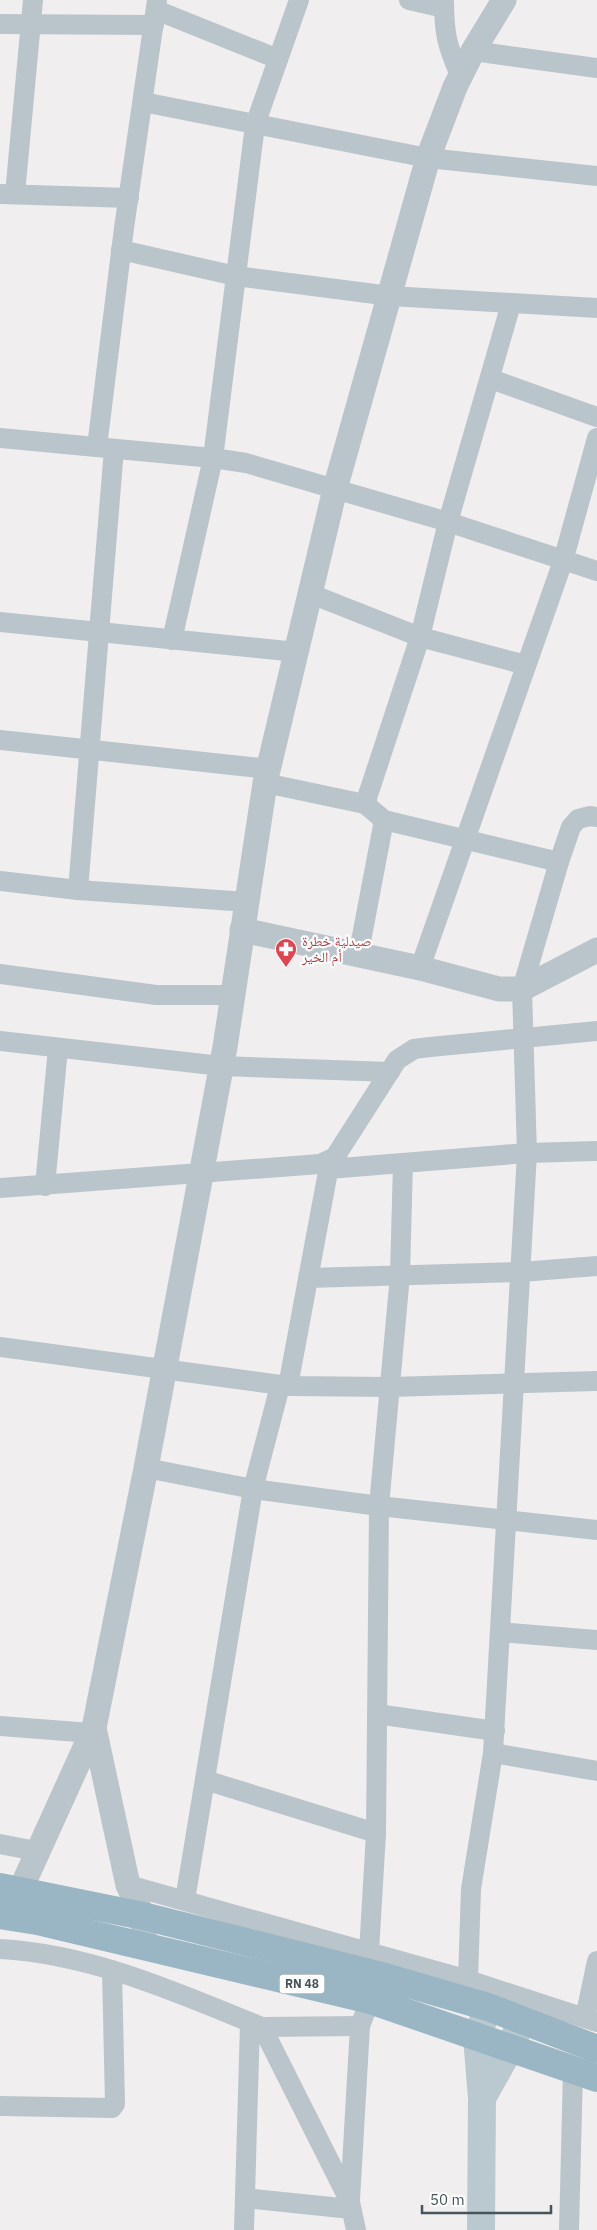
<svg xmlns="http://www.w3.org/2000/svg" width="597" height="2230" viewBox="0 0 597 2230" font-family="'IBM Plex Sans','Noto Naskh Arabic',sans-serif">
	<rect width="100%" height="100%" fill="#f1eeef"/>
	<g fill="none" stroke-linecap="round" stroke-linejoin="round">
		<g stroke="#bac5cb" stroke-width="20">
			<path d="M409 0 444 8"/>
			<path d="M444 0C444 33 447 46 460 75"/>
			<path d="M156 10 278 59"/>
			<path d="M0 24 154 25"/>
			<path d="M473 51 597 68"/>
			<path d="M143 102 428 158 597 176"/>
			<path d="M0 194 129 198"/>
			<path d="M15 194 33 0"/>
			<path d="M121 250 236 276 390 296 597 308"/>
			<path d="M491 379 597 417"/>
			<path d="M0 438 213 458 246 463 448 522 597 571"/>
			<path d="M97 447 124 228 157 0"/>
			<path d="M311 594 420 637 526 665"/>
			<path d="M0 622 297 652"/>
			<path d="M172 640 213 458 255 125 299 0"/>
			<path d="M0 740 269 769"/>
			<path d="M265 783 365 804 420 637 448 522 511 304"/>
			<path d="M365 804 384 820 559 862"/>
			<path d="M0 881 78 890 247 902"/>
			<path d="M78 890 114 449"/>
			<path d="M358 957 384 820"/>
			<path d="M420 968 563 561 597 438"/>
			<path d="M0 974 156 995H232"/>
			<path d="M0 1041 221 1066 390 1072"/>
			<path d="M328 1169 527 1153 597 1151"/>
			<path d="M45 1186 58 1048"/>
			<path d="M0 1188 320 1164 335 1157 397 1060 414 1049 430 1047 597 1031"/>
			<path d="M308 1278 521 1272 597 1266"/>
			<path d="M0 1347 288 1386 390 1387 597 1381"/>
			<path d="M288 1386 330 1161"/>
			<path d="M146 1468 253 1489 379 1506 597 1530"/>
			<path d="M500 1632 597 1640"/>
			<path d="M377 1714 495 1731"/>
			<path d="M0 1726 91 1733"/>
			<path d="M493 1753 597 1771"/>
			<path d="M205 1780 376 1833"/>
			<path d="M0 1844 36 1851"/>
			<path d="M128 1885 468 1980 597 2022"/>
			<path d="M185 1900 253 1489 280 1386"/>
			<path d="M0 1949C92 1954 178 1993 262 2027L350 2202 356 2230"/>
			<path d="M378 1975 369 1952 376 1833 379 1506 400 1275 403 1163"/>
			<path d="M468 1980 471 1889 493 1753 527 1153 522 989 559 862 571 827 578 819 590 816 597 817"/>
			<path d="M585 2018 597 1961"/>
			<path d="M262 2027 360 2026"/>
			<path d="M0 2106 112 2108 115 2104 112 1970"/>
			<path d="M245 2198 351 2209"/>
			<path d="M350 2200 360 2026 370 2000"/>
			<path d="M244 2230 250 2023"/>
			<path d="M569 2230 573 2070"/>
		</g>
		<g stroke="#bac5cb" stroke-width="25">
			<path d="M242 930 420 968 499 989H522L597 950"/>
			<path d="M94 1728 128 1885 143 1916 145 1947"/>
			<path d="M20 1891 94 1728 146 1468 225 1047 265 783 335 489 428 158 455 87 473 51 504 0"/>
		</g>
		<g stroke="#bac8d0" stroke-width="28">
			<path d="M482 2098 510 2048 522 2020"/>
			<path d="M481 2230 482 2098 477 2037 488 2007"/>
		</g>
		<g stroke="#9ab6c4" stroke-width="28">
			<path d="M0 1887 143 1916 378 1975 488 2007 597 2049"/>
			<path d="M0 1915 37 1921 370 2000 597 2078"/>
		</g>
	</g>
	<defs>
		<g id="pharmacy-pin" transform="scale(1.125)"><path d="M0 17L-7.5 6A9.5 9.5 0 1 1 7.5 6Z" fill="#e0444e" stroke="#fff"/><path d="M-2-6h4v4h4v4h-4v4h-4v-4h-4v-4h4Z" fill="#fff"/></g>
	</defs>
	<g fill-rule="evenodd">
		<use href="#pharmacy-pin" x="286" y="949"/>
	</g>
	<g text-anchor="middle" stroke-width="4.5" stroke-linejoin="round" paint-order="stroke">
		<rect fill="#fff" stroke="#7e888c" stroke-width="1" x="279.5" y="1974.5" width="45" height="19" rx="4"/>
		<g font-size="12" font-weight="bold" fill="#47555b">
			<text x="302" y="1988">RN 48</text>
		</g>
		<g font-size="14" fill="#be3a42" stroke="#fff" text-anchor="start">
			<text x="302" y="946">صيدلية خطرة<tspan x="302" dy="16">أم الخير</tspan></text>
		</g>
	</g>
	<path d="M422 2205v8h129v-8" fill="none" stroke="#47555b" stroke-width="2.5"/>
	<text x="430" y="2205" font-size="15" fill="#47555b" stroke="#ffffff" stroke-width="4" paint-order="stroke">50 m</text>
</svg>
